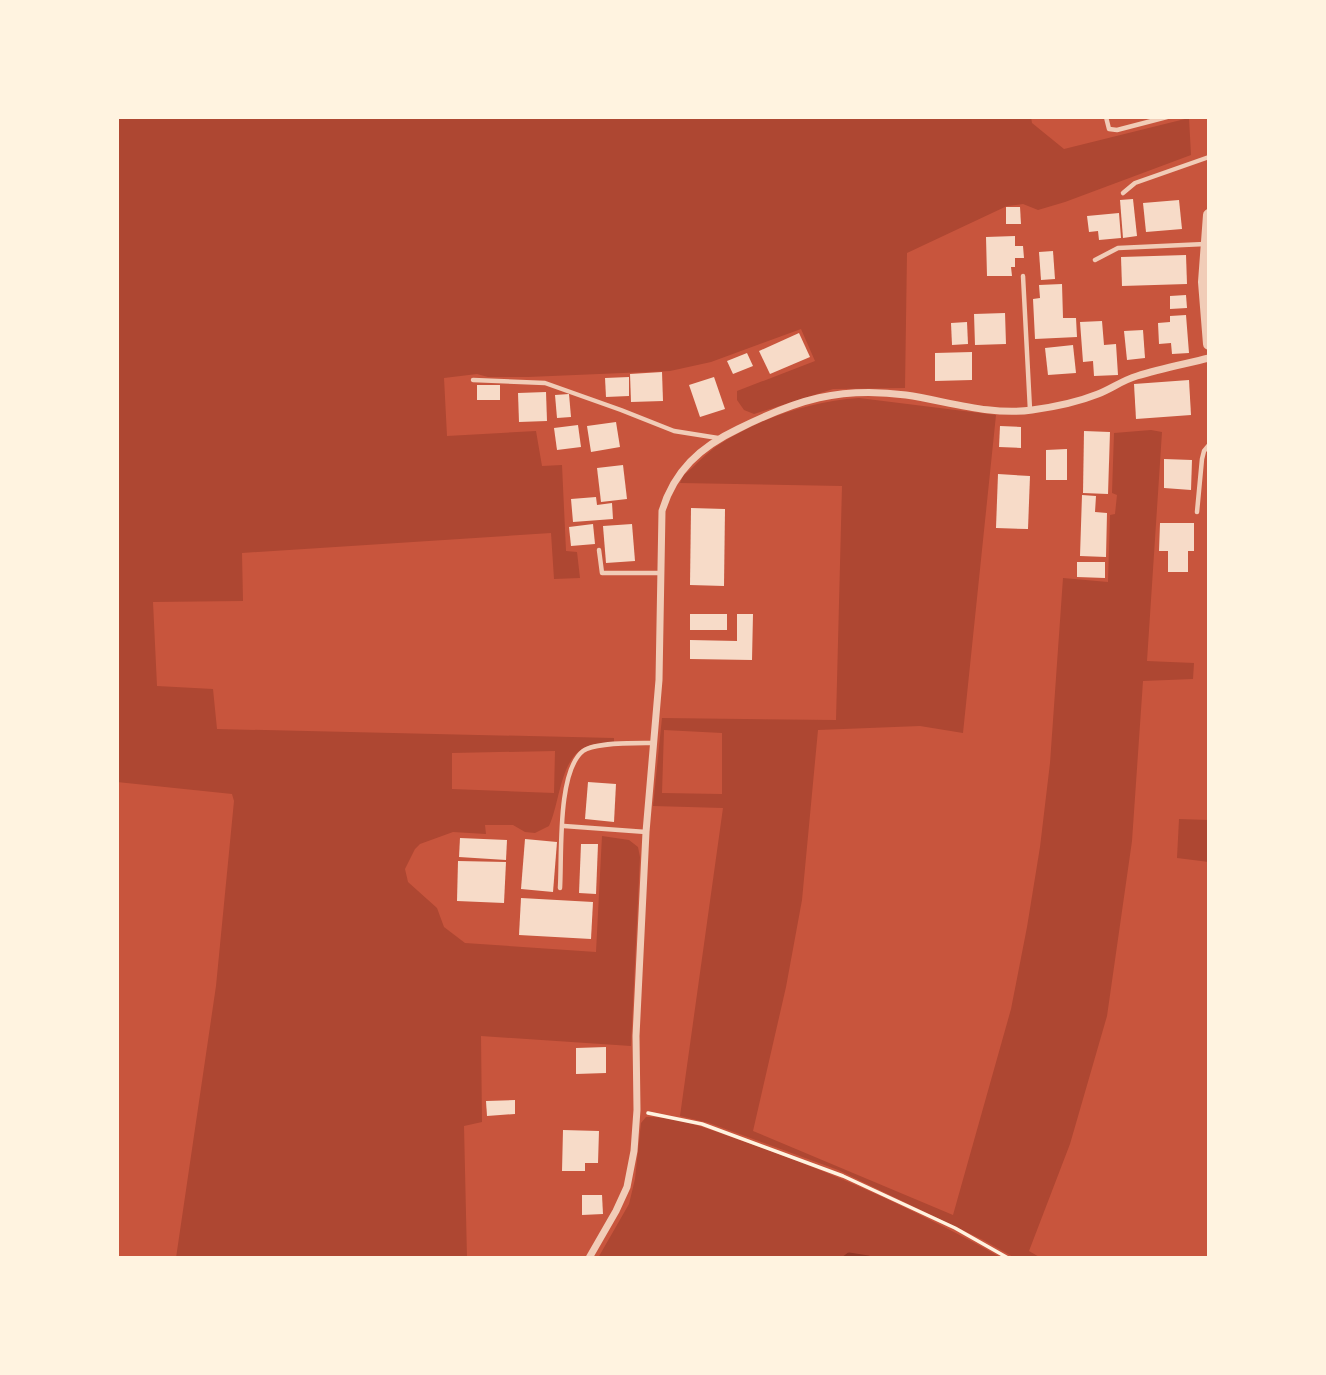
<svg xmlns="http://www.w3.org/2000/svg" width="1326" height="1375" viewBox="0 0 1326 1375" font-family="'Alegreya Sans',sans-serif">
	<rect width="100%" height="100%" fill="#c8553d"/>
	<g fill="#ae4732" fill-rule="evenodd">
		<path d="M117 117H1031L1032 123 1064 149 1189 118 1191 155 1065 202 1038 210 1023 204 1007 206 907 253 905 388 833 389 754 414 744 410 737 400V391L815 361 801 329 711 362 670 371 528 377H488L477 374 444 378 447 436 536 431 542 466 562 465 566 551 577 552 580 578 554 579 551 533 242 553 243 601 153 602 157 686 213 689 217 729 614 738V742C605 743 595 743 586 747 560 758 560 803 549 826L535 833 525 832 513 825H485L486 834 453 832 420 844 415 849 405 869 408 882 437 908 444 927 465 943 596 952 602 836 629 840 638 847 640 857 631 1046 481 1036 482 1122 464 1126 467 1258H176L216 986 234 801 232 794 117 782ZM555 751 554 793 452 789V753Z"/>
		<path d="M859 398 996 415 963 733 920 726 818 730 802 900 786 987 753 1131 953 1215 1011 1009 1027 927 1040 847 1050 763 1063 578 1108 582 1110 515 1115 514 1117 495 1112 493 1114 433 1151 430 1162 432 1147 661 1194 663 1193 679 1143 681 1132 841 1107 1016 1070 1144 1029 1251 1041 1258H1015L983 1240 838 1170 709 1123 680 1116 723 808 653 806 662 718 836 720 842 486 680 483 683 476C695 466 707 452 720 444 761 418 811 401 859 398ZM664 730 722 733V794L662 793Z"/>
		<path d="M1179 819 1209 820V862L1177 858Z"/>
		<path d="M646 1117C675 1116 707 1128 734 1138 826 1169 917 1210 1002 1258H598L629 1204 635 1179 641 1123Z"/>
	</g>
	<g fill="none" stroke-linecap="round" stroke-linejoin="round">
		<path stroke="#8f3625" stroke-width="5" d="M845 1258 849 1255 868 1258"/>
	</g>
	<g fill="#f7dbc8">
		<path d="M1133 199 1137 236 1123 238 1120 200Z"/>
		<path d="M1179 200 1182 229 1146 232 1143 203Z"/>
		<path d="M1006 207H1020L1021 224H1006Z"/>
		<path d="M1119 213 1121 238 1099 240 1098 231 1089 232 1087 216Z"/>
		<path d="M1015 236V246H1023L1024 258H1015V267H1011L1012 276H987L986 237Z"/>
		<path d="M1053 251 1055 279 1041 280 1039 252Z"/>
		<path d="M1186 255 1187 284 1122 286 1121 257Z"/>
		<path d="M1062 284 1063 318H1076L1077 337 1035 339 1033 299 1040 298 1039 285Z"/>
		<path d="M1186 295 1187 308 1170 309V296Z"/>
		<path d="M1005 313 1006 344 975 345 974 314Z"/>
		<path d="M1186 315 1189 353 1172 354 1171 343 1159 344 1158 323 1170 322V316Z"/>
		<path d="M1102 321 1104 345 1116 344 1118 375 1094 376 1093 361 1083 362 1080 322Z"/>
		<path d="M967 322 968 344 952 345 951 323Z"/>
		<path d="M1143 330 1145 358 1127 360 1124 331Z"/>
		<path d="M799 333 810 357 770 374 759 351Z"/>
		<path d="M1073 345 1076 373 1048 375 1045 348Z"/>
		<path d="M972 352V380L935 381V353Z"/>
		<path d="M747 353 753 366 733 374 727 361Z"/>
		<path d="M662 372 663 401 631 402 630 374Z"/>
		<path d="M629 377V396L606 397 605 378Z"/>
		<path d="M714 377 725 409 700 417 689 385Z"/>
		<path d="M1189 380 1191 415 1136 419 1134 384Z"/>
		<rect x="477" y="385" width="23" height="15"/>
		<path d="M546 392 547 421 519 422 518 393Z"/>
		<path d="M569 394 571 417 557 418 555 395Z"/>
		<path d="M616 422 620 447 591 452 587 426Z"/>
		<path d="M578 425 581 447 557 450 554 428Z"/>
		<path d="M1000 426 1021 427V448L999 447Z"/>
		<path d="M1084 431 1110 432 1108 494 1083 493Z"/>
		<path d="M1067 449V480H1046V450Z"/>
		<path d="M1164 459 1192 460 1191 490 1164 488Z"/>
		<path d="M623 465 627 499 601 502 597 468Z"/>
		<path d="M998 474 1030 476 1028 529 996 528Z"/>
		<path d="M1082 495 1096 496 1095 512 1107 513 1106 557 1080 556Z"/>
		<path d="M596 497 597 505 612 503 613 519 573 522 571 499Z"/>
		<path d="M691 508 725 509 724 586 690 585Z"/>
		<path d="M1160 523H1194V551H1188V572H1168V551H1159Z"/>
		<path d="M593 524 595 544 571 546 569 527Z"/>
		<path d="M632 524 635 561 606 563 603 526Z"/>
		<path d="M1077 562H1105V578L1077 577Z"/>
		<rect x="690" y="614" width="37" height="16"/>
		<path d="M737 614H753L752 660 690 659V640L737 641Z"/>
		<path d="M588 782 616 784 614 822 585 819Z"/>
		<path d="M460 838 507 840 506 860 459 857Z"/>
		<path d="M525 839 557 842 553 892 521 889Z"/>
		<path d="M581 844H598L596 894 579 893Z"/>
		<path d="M458 861 506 862 504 903 457 901Z"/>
		<path d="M521 898 593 902 591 939 519 935Z"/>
		<path d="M606 1047V1073L576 1074V1048Z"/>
		<path d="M515 1100V1114L487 1116 486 1101Z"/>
		<path d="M563 1130 599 1131 598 1163H585V1171H562Z"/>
		<path d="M582 1195H602L603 1214 582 1215Z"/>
	</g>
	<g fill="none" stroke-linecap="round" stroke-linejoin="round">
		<path stroke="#fff3e0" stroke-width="3.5" d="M648 1113 702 1124 843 1176 955 1228 1008 1258"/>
		<g stroke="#f1ccb7" stroke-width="4.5">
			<path d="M1106 117 1109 129 1117 130 1167 117"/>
			<path d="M1123 193 1135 183 1209 157"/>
			<path d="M1095 260 1118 248 1205 244"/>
			<path d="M1023 276 1030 410"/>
			<path d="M473 380 545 383 621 410 674 431 718 438"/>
			<path d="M1197 512 1202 459 1204 451 1209 445"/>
			<path d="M599 550 602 573H661"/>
			<path d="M564 826 646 832"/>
			<path d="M560 888C562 856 557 771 583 751 596 742 637 743 653 743"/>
		</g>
		<path stroke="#f1ccb7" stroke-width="7" d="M589 1258 616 1211 627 1187 634 1151 637 1110 636 1036 646 832 659 680 662 511C674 471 700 447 738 429 796 400 840 386 906 395 947 401 990 416 1032 410 1054 407 1078 402 1098 394 1111 389 1123 380 1137 376 1160 369 1185 364 1209 358"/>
		<path stroke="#f1ccb7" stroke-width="12" d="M1209 215 1204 282 1209 344"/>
	</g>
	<rect width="1326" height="1375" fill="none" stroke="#fff3e0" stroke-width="238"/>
</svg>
